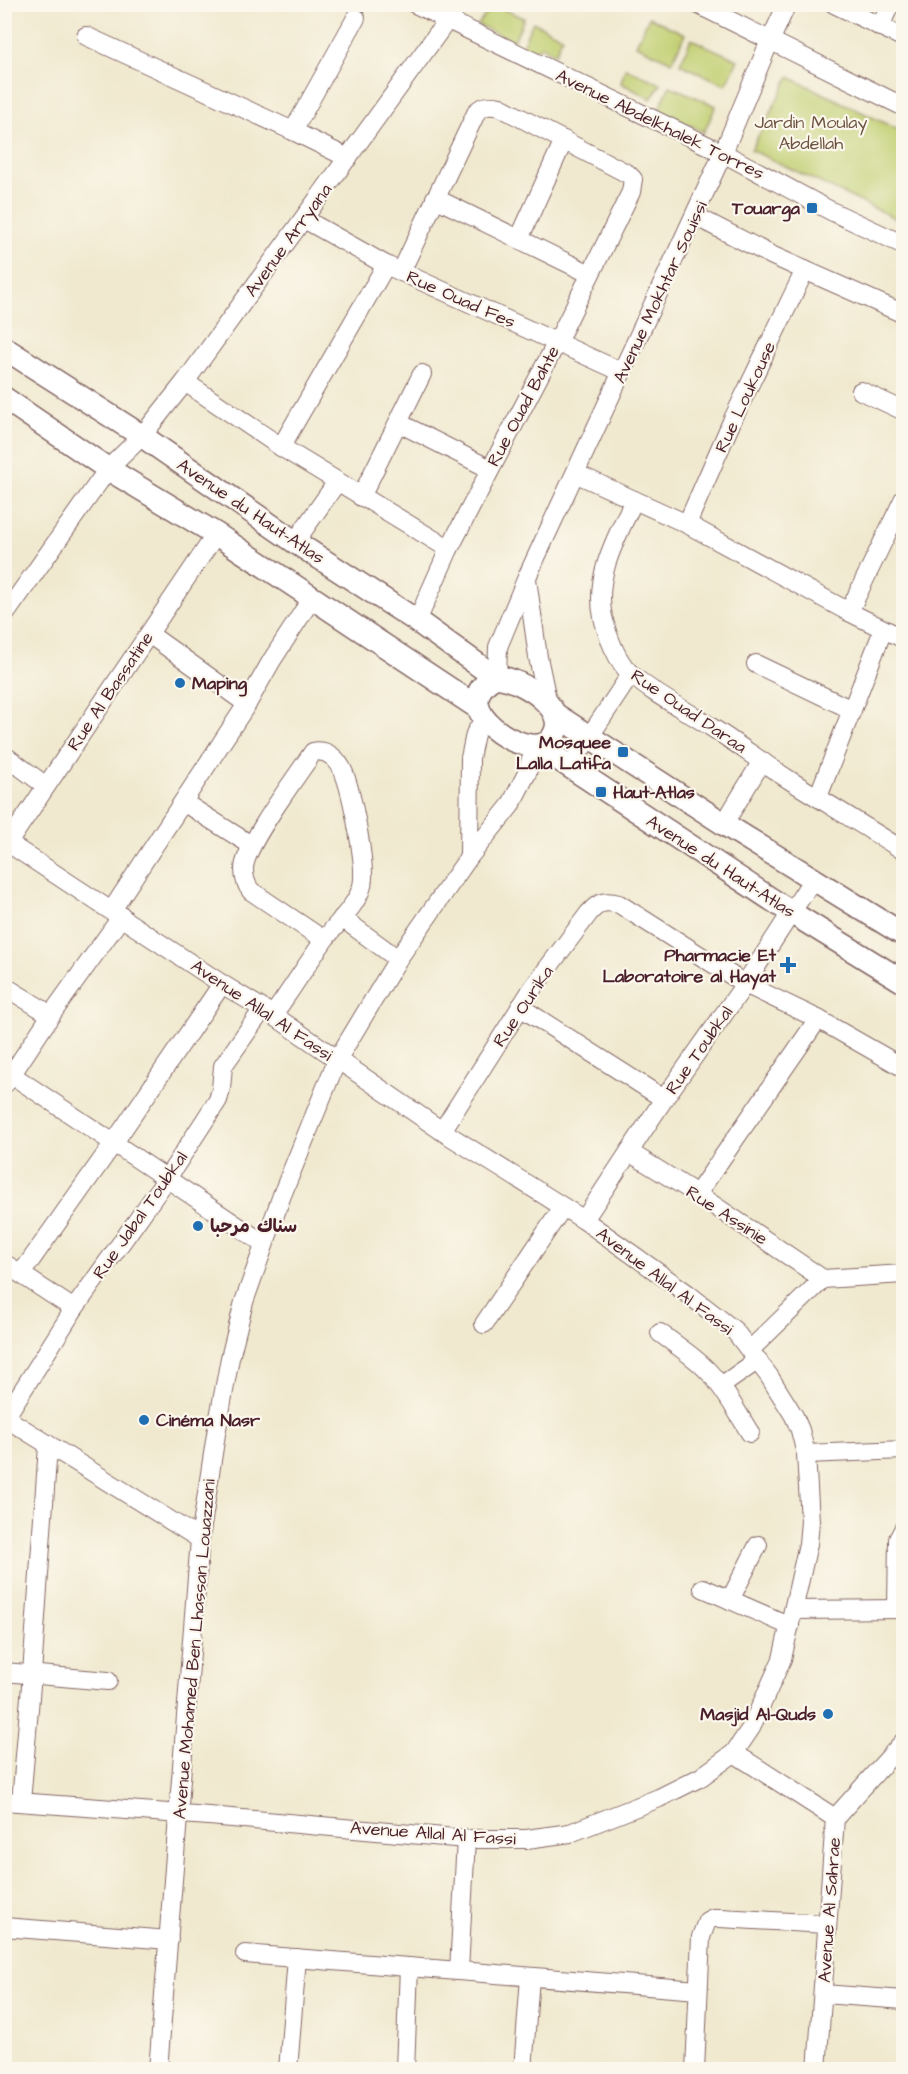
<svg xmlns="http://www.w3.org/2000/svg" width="908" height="2074" viewBox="0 0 908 2074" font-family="'Architects Daughter','Playpen Sans Arabic',sans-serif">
	<rect width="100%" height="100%" fill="#fbf7ec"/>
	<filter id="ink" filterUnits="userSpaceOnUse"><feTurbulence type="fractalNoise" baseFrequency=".0167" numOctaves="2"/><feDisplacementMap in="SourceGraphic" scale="12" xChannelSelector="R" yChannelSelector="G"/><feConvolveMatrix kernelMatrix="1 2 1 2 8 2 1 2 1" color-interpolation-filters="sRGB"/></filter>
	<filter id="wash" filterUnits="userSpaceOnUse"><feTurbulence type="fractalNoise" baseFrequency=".008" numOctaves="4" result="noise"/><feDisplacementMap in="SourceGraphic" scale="24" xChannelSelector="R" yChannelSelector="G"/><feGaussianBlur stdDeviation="1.35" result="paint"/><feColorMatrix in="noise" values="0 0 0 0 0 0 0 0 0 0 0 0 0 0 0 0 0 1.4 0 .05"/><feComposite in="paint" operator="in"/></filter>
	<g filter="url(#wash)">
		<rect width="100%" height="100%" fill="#f0e9cf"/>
		<g fill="#c1cf71" stroke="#86774e" stroke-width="1.5">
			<path d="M492 5 524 18 514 41 478 25Z"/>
			<path d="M649 17 685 34 672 62 636 45Z"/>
			<path d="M533 22 562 37 555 54 542 46 530 52 521 48Z"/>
			<path d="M691 39 738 60 726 85 680 64Z"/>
			<path d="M625 68 661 84 651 99 621 83Z"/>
			<path d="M789 77 903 132V222L751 150Z"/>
			<path d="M670 86 716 106 704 132 658 111Z"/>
		</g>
	</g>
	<g filter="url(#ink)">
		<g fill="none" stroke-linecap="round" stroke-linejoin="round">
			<g stroke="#846664" stroke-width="20">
				<g id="minor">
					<path d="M415 4 723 153 831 211 904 245"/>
					<path d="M697 4 904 107"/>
					<path d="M834 4 904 38"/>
					<path d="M880 27 890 4"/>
					<path d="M86 36 293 131 348 158"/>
					<path d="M293 131 356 18"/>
					<path d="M435 198 590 274"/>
					<path d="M695 216 773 256 904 314"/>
					<path d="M304 219 386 265 622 372"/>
					<path d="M519 239 564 140"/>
					<path d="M401 272 477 111C484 105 491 105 500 107L628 174 633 179 631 192 557 342 449 549 417 621"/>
					<path d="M185 382 281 447 449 549"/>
					<path d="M861 391 904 411"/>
					<path d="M399 423 490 469"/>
					<path d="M281 447 386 265"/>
					<path d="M577 474 687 524 849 612 904 639"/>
					<path d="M361 497 422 374"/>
					<path d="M634 500C617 537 594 575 603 617 607 635 617 662 631 674 655 696 685 709 711 727 738 744 764 764 791 781 828 804 866 827 904 851"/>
					<path d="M687 524 732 421 805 270"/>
					<path d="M295 542 337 482"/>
					<path d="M527 579 538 657 548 704"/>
					<path d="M849 612 904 498"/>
					<path d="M4 616 108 469 142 436 185 382 459 4"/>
					<path d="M149 634 247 704"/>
					<path d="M756 664 852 710"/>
					<path d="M497 677 498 647 527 577 723 153 766 50 787 4"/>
					<path d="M4 755 46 786"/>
					<path d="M570 766 631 674"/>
					<path d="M818 797 883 630"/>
					<path d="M183 802 251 845"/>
					<path d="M724 824 762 761"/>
					<path d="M4 849 216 534"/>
					<path d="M469 857 470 758 475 734 484 719"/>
					<path d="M112 910 247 704 272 660 312 598"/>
					<path d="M342 918 398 959"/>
					<path d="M4 986 51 1015"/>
					<path d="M520 1007 664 1099"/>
					<path d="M273 1015C291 990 307 964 325 939 337 923 357 905 362 886 367 866 352 794 344 773 339 761 328 748 313 752 298 775 244 846 244 869 244 877 246 885 251 891L324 940"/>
					<path d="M12 1075 263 1243"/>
					<path d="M6 1083 51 1015 122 916"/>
					<path d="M442 1131 532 989 589 913C599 902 605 900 619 904L745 984 818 1019 904 1068"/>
					<path d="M629 1152 697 1194 823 1279"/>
					<path d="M697 1194 818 1019"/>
					<path d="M584 1220 664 1099 745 984 813 879"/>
					<path d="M4 1263 74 1309"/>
					<path d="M21 1274 113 1144 222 984"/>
					<path d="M484 1324 563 1207"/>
					<path d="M660 1333C676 1345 694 1356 708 1371 725 1389 737 1412 750 1433"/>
					<path d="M750 1350 823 1279 904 1274"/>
					<path d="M721 1386 758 1360"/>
					<path d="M4 1417 200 1539"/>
					<path d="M5 1418 74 1309 166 1180 218 1100 221 1089 223 1066 263 1009"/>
					<path d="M806 1454 904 1450"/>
					<path d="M703 1588 790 1626"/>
					<path d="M730 1600 758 1545"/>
					<path d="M897 1609 898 1539 904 1528"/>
					<path d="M794 1610 904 1609"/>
					<path d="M4 1672 108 1681"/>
					<path d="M734 1753 835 1818"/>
					<path d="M4 1801 209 1816 466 1839H527L570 1833 659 1798 701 1777 734 1753 751 1728 782 1659 808 1544 810 1521 806 1454 800 1430 794 1416 769 1376 734 1330 688 1294 584 1220 442 1131 273 1015 222 984 8 843"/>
					<path d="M21 1802 32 1674 48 1446"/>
					<path d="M4 1927 169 1940"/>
					<path d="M245 1954 698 1990"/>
					<path d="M459 1971 466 1839"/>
					<path d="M823 1994 904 2000"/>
					<path d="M158 2070 200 1539 216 1434 230 1358 244 1302 282 1195 337 1060 398 959 469 857 510 806 527 773 535 746"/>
					<path d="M288 2070 297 1958"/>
					<path d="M405 2070 409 1967"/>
					<path d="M523 2070 530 1977"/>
					<path d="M695 2070 701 1937 707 1921 713 1918H720L826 1924"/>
					<path d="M817 2070 835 1818 904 1741"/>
				</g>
			</g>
			<g stroke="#846664" stroke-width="25">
				<g id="major">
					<path d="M4 348 142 436 295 542 417 621 495 677"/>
					<path d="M4 398 108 469 216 534 477 707"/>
					<path d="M495 677C520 677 578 713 549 741 527 762 441 707 495 677Z"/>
					<path d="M556 715 724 824 904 935"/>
					<path d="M540 747 792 913 904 982"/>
				</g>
			</g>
			<path stroke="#846664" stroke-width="3" stroke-dasharray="1.5 4.5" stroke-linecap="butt" d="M672 4 681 9"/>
			<use href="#minor" stroke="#fff" stroke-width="18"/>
			<use href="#major" stroke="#fff" stroke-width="22"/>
		</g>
	</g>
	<g fill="#1f6fb2" stroke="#fbf7ec" stroke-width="2">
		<rect x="806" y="202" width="12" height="12" rx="3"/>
		<circle cx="180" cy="683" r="6"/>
		<rect x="617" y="746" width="12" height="12" rx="3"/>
		<rect x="595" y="786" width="12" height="12" rx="3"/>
		<path d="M785 956h6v6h6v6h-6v6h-6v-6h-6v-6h6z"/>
		<circle cx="198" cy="1226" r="6"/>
		<circle cx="144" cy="1420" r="6"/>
		<circle cx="828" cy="1714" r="6"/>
	</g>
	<g text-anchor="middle" stroke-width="4.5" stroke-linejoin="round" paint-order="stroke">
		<g font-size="18" fill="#6e5440" stroke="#fbf7ec">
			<text x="811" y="128">Jardin Moulay<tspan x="811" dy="21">Abdellah</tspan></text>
		</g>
		<g font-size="18" fill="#4a1f2b" stroke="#fbf7ec">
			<text transform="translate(660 124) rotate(26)" y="6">Avenue Abdelkhalek Torres</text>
			<text transform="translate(288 240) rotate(-54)" y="6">Avenue Arryana</text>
			<text transform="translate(660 292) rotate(-65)" y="6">Avenue Mokhtar Souissi</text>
			<text transform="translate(461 299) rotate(24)" y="6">Rue Ouad Fes</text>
			<text transform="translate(745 397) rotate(-65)" y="6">Rue Loukouse</text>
			<text transform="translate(523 406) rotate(-62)" y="6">Rue Ouad Bahte</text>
			<text transform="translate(251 511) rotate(34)" y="6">Avenue du Haut-Atlas</text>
			<text transform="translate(110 691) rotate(-56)" y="6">Rue Al Bassatine</text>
			<text transform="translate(689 711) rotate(34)" y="6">Rue Ouad Daraa</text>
			<text transform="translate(721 866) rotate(33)" y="6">Avenue du Haut-Atlas</text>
			<text transform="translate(523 1006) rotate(-56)" y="6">Rue Ourika</text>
			<text transform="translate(262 1010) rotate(34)" y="6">Avenue Allal Al Fassi</text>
			<text transform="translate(699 1050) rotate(-55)" y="6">Rue Toubkal</text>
			<text transform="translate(140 1215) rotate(-55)" y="6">Rue Jabal Toubkal</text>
			<text transform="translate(727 1215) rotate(33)" y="6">Rue Assinie</text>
			<text transform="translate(665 1281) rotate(37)" y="6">Avenue Allal Al Fassi</text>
			<text transform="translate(194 1649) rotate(-85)" y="6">Avenue Mohamed Ben Lhassan Louazzani</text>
			<text transform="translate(433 1833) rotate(4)" y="6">Avenue Allal Al Fassi</text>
			<text transform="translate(829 1910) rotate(-86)" y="6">Avenue Al Sahrae</text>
		</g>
		<g font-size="18" font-weight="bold" fill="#4a1f2b" stroke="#fbf7ec" text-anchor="end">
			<text x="800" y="214">Touarga</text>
			<text x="192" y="689" text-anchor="start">Maping</text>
			<text x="611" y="748">Mosquee<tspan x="611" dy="21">Lalla Latifa</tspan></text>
			<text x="613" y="798" text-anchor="start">Haut-Atlas</text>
			<text x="776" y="961">Pharmacie Et<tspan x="776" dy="21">Laboratoire al Hayat</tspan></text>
			<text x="210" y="1232" text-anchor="start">سناك مرحبا</text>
			<text x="156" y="1426" text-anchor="start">Cinéma Nasr</text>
			<text x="816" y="1720">Masjid Al-Quds</text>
		</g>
	</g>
	<rect width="908" height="2074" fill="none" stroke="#fbf7ec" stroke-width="24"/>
</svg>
